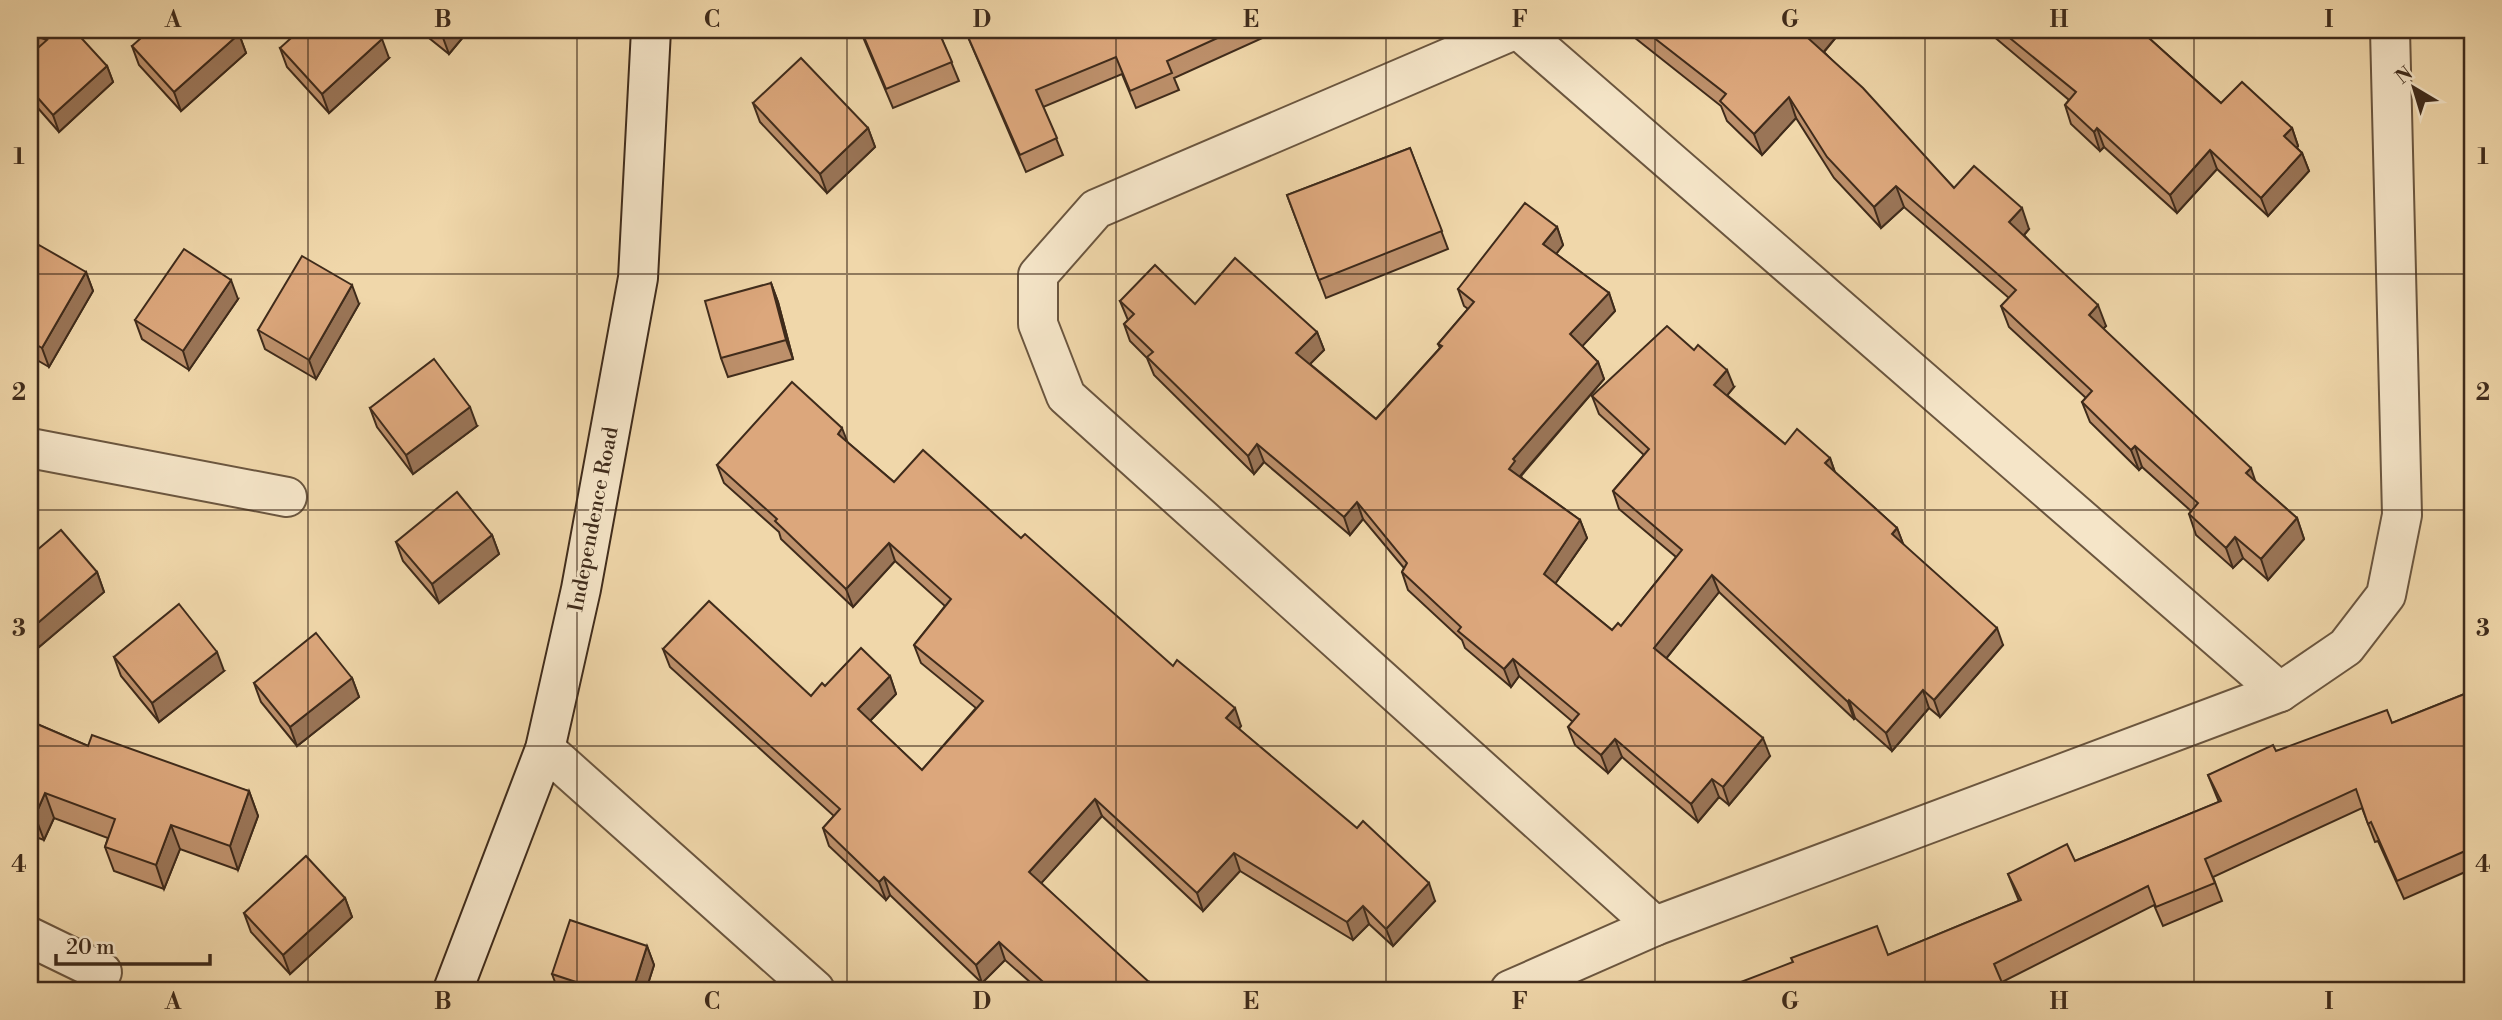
<svg xmlns="http://www.w3.org/2000/svg" width="2502" height="1020" viewBox="0 0 2502 1020" font-family="'Libre Bodoni',serif">
	<rect width="100%" height="100%" fill="#f0d7aa"/>
	<filter id="stains"><feTurbulence type="fractalNoise" baseFrequency=".00286" numOctaves="4"/><feColorMatrix values="0 0 0 0 .2 0 0 0 0 .09 0 0 0 0 .02 0 0 0 .5 -.17"/></filter>
	<radialGradient id="worn" r=".72"><stop offset=".6" stop-color="#630" stop-opacity="0"/><stop offset="1" stop-color="#630" stop-opacity=".3"/></radialGradient>
	<g fill="none" stroke-linecap="round" stroke-linejoin="round">
		<g stroke="#6b563f" stroke-width="42">
			<g id="street">
				<path d="M1514 30 1096 209 1038 275V324L1066 396 1655 926"/>
				<path d="M1519 30 2280 692"/>
				<path d="M30 448 287 497"/>
				<path d="M545 749 815 990"/>
				<path d="M30 937 102 972"/>
				<path d="M1510 990 1655 926 2280 692 2346 647 2386 595 2402 515 2390 30"/>
			</g>
		</g>
		<g stroke="#3f2b1b" stroke-width="42">
			<path id="secondary" d="M453 990 545 749 581 589 638 278 651 30"/>
		</g>
		<use href="#street" stroke="#f5e5c8" stroke-width="38"/>
		<use href="#secondary" stroke="#f5e5c8" stroke-width="38"/>
	</g>
	<g fill="#bd906b" stroke="#3f2b1b" stroke-width="2">
		<path d="M30 30 107 66 113 82 59 132 30 99V55L36 50 30 48Z"/>
		<path d="M419 30H469L449 54Z"/>
		<path d="M860 30H938L959 81 893 108Z"/>
		<path d="M965 30H1280L1174 78 1179 90 1136 108 1122 74 1043 107 1063 155 1026 172Z"/>
		<path d="M1625 30H1842L1824 52 1954 188 2029 229 2024 235 2106 326 2103 329 2255 481 2297 518 2304 539 2268 580 2243 558 2233 568 2196 535 2189 514 2191 511 2142 467 2139 470 2090 422 2082 402 2086 398 2009 327 2001 306 2009 298 1904 207 1881 228 1834 178 1796 118 1762 155 1727 121 1721 106Z"/>
		<path d="M1986 30H2140L2221 103 2292 128 2298 146 2297 148 2302 153 2309 171 2268 216 2217 169 2177 213 2104 147 2100 151 2071 124 2065 105 2069 100Z"/>
		<path d="M239 34 246 53 181 111 139 65 132 46Z"/>
		<path d="M280 48 389 58 329 113 287 67Z"/>
		<path d="M753 103 868 128 875 147 827 193 760 122Z"/>
		<path d="M1410 148 1448 249 1326 298 1287 195Z"/>
		<path d="M1557 227 1563 245 1556 254 1609 293 1615 311 1582 346 1598 362 1604 379 1521 476 1522 478 1580 520 1587 538 1555 584 1612 630 1621 626 1676 557 1619 509 1613 491 1644 455 1599 414 1592 396 1734 387 1727 395 1785 444 1830 458 1835 472 1897 528 1903 544 2003 645 1940 717 1929 708 1892 751 1855 718 1854 719 1719 592 1666 659 1770 756 1729 805 1719 797 1698 822 1622 757 1608 773 1575 745 1568 727 1573 722 1519 676 1511 687 1465 648 1462 640 1408 590 1402 572 1404 568 1363 519 1350 535 1264 462 1254 474 1154 375 1147 358 1130 341 1124 324 1128 320 1120 301 1195 304 1317 332 1324 350 1310 364 1376 419 1440 348 1438 344 1468 309 1464 306 1458 289Z"/>
		<path d="M30 261 86 272 93 291 49 367 30 356Z"/>
		<path d="M771 283 778 302 793 359 728 377 721 358Z"/>
		<path d="M238 299 189 370 142 339 135 320Z"/>
		<path d="M359 304 316 379 265 349 258 330Z"/>
		<path d="M370 408 477 426 413 474 377 427Z"/>
		<path d="M847 442 894 482 1021 538 1241 726 1239 729 1435 901 1393 946 1369 924 1353 940 1240 871 1203 911 1102 816 1041 883 1152 990H1039L1005 960 982 983 890 895 886 900 829 846 823 828 834 816 670 667 663 649 811 696 825 686 890 676 896 694 870 721 922 770 976 708 921 663 914 645 945 606 895 561 853 607 781 539 779 532 724 483 717 465Z"/>
		<path d="M492 535 499 554 439 603 403 561 396 542Z"/>
		<path d="M30 556 97 572 104 592 39 647 30 636Z"/>
		<path d="M114 657 224 671 159 722 121 676Z"/>
		<path d="M352 678 359 697 297 746 261 702 254 683Z"/>
		<path d="M2472 691V869L2404 899 2378 841 2375 842 2362 808 2213 877 2222 901 2163 926 2154 905 2002 982 2005 990H1720L1888 955 2019 901 2008 874 2075 861 2219 802 2208 775 2276 751 2392 723Z"/>
		<path d="M30 721 88 746 249 791 258 816 238 870 180 849 164 889 114 871 105 847 108 838 54 818 44 840 30 835Z"/>
		<path d="M345 898 352 917 290 974 251 932 244 913Z"/>
		<path d="M647 946 654 965 646 990H558L552 974Z"/>
	</g>
	<g fill="#9a7557" stroke="#3f2b1b" stroke-width="2">
		<path d="M446 30H469L449 54 442 35Z"/>
		<path d="M1817 30H1842L1817 60 1809 39Z"/>
		<path d="M239 34 246 53 181 111 174 92Z"/>
		<path d="M382 39 389 58 329 113 322 94Z"/>
		<path d="M107 66 113 82 59 132 53 115Z"/>
		<path d="M1789 97 1796 118 1762 155 1754 134Z"/>
		<path d="M868 128 875 147 827 193 820 174Z"/>
		<path d="M2097 128 2104 147 2100 151 2094 132Z"/>
		<path d="M2292 128 2298 146 2291 154 2284 136Z"/>
		<path d="M2210 150 2217 169 2177 213 2170 195Z"/>
		<path d="M2302 153 2309 171 2268 216 2261 198Z"/>
		<path d="M1896 186 1904 207 1881 228 1874 207Z"/>
		<path d="M2022 208 2029 229 2017 243 2009 222Z"/>
		<path d="M1557 227 1563 245 1550 262 1543 244Z"/>
		<path d="M86 272 93 291 49 367 42 348Z"/>
		<path d="M231 280 238 299 189 370 183 351Z"/>
		<path d="M771 283 778 302 793 359 786 340Z"/>
		<path d="M352 285 359 304 316 379 309 360Z"/>
		<path d="M1609 293 1615 311 1577 352 1570 334Z"/>
		<path d="M2098 305 2106 326 2096 336 2089 315Z"/>
		<path d="M1317 332 1324 350 1303 371 1296 353Z"/>
		<path d="M1598 362 1604 379 1520 476 1522 479 1509 469 1513 459Z"/>
		<path d="M1727 370 1734 387 1721 403 1714 385Z"/>
		<path d="M470 407 477 426 413 474 406 455Z"/>
		<path d="M842 428 849 446 838 434Z"/>
		<path d="M1257 444 1264 462 1254 474 1248 456Z"/>
		<path d="M2135 446 2142 467 2139 470 2131 450Z"/>
		<path d="M1830 458 1836 476 1825 463Z"/>
		<path d="M2251 468 2258 489 2246 473Z"/>
		<path d="M1357 502 1363 519 1350 535 1344 517Z"/>
		<path d="M2297 518 2304 539 2268 580 2261 559Z"/>
		<path d="M1580 520 1587 538 1550 591 1544 574Z"/>
		<path d="M1897 528 1904 546 1892 534Z"/>
		<path d="M492 535 499 554 439 603 432 584Z"/>
		<path d="M2235 537 2243 558 2233 568 2226 548Z"/>
		<path d="M889 543 895 561 853 607 846 589Z"/>
		<path d="M97 572 104 592 39 647 32 628Z"/>
		<path d="M1712 575 1719 592 1660 666 1654 648Z"/>
		<path d="M1997 628 2003 645 1940 717 1934 700Z"/>
		<path d="M217 652 224 671 159 722 152 703Z"/>
		<path d="M1513 659 1519 676 1511 687 1504 669Z"/>
		<path d="M890 676 896 694 864 727 858 709Z"/>
		<path d="M352 678 359 697 297 746 290 727Z"/>
		<path d="M1923 690 1929 708 1892 751 1886 733Z"/>
		<path d="M1849 700 1855 718 1854 719 1848 702Z"/>
		<path d="M1235 708 1241 726 1232 736 1226 718Z"/>
		<path d="M1763 738 1770 756 1729 805 1723 787Z"/>
		<path d="M1615 739 1622 757 1608 773 1601 755Z"/>
		<path d="M1712 779 1719 797 1698 822 1691 804Z"/>
		<path d="M249 791 258 816 238 870 230 846Z"/>
		<path d="M45 793 54 818 44 840 35 816Z"/>
		<path d="M1095 799 1102 816 1036 889 1029 872Z"/>
		<path d="M171 825 180 849 164 889 156 865Z"/>
		<path d="M1234 853 1240 871 1203 911 1197 893Z"/>
		<path d="M884 877 890 895 886 900 879 882Z"/>
		<path d="M1429 883 1435 901 1393 946 1386 929Z"/>
		<path d="M345 898 352 917 290 974 283 955Z"/>
		<path d="M1363 906 1369 924 1353 940 1347 922Z"/>
		<path d="M999 942 1005 960 982 983 976 965Z"/>
		<path d="M647 946 654 965 646 990H633Z"/>
		<path d="M1149 982 1152 990H1142Z"/>
	</g>
	<g fill="#dca77c" stroke="#3f2b1b" stroke-width="2">
		<path d="M30 30H74L107 66 53 115 30 89V55L47 40 30 34Z"/>
		<path d="M150 30H235L239 34 174 92 132 46Z"/>
		<path d="M300 30H373L382 39 322 94 280 48Z"/>
		<path d="M435 30H446L442 35Z"/>
		<path d="M861 30H938L952 62 886 89Z"/>
		<path d="M965 30H1235L1167 61 1172 73 1130 91 1116 57 1036 90 1057 138 1020 155Z"/>
		<path d="M1644 30H1817L1809 39 1863 88 1954 188 1974 166 2022 208 2009 222 2098 305 2089 315 2251 468 2246 473 2297 518 2261 559 2235 537 2226 548 2189 514 2198 503 2135 446 2131 450 2082 402 2092 391 2001 306 2016 290 1896 186 1874 207 1827 157 1789 97 1754 134 1720 101 1726 94Z"/>
		<path d="M2000 30H2140L2221 103 2242 82 2292 128 2284 136 2302 153 2261 198 2210 150 2170 195 2097 128 2094 132 2065 105 2076 92Z"/>
		<path d="M801 58 868 128 820 174 753 103Z"/>
		<path d="M1410 148 1442 231 1319 280 1287 195Z"/>
		<path d="M1525 203 1557 227 1543 244 1609 293 1570 334 1598 362 1513 459 1515 461 1509 469 1580 520 1544 574 1612 630 1618 623 1621 626 1682 550 1613 491 1649 449 1592 396 1667 326 1694 350 1698 345 1727 370 1714 385 1785 444 1797 429 1830 458 1825 463 1897 528 1892 534 1997 628 1934 700 1923 690 1886 733 1849 700 1848 702 1712 575 1654 648 1763 738 1723 787 1712 779 1691 804 1615 739 1601 755 1568 727 1579 714 1513 659 1504 669 1458 631 1461 627 1402 572 1407 563 1357 502 1344 517 1257 444 1248 456 1147 357 1153 352 1124 324 1134 314 1120 301 1155 265 1195 304 1235 258 1317 332 1296 353 1376 419 1442 346 1438 344 1474 302 1458 289Z"/>
		<path d="M39 245 86 272 42 348 30 341V261Z"/>
		<path d="M184 249 231 280 183 351 135 320Z"/>
		<path d="M302 256 352 285 309 360 258 330Z"/>
		<path d="M771 283 786 340 721 358 705 301Z"/>
		<path d="M434 359 470 407 406 455 370 408Z"/>
		<path d="M792 382 842 428 838 434 894 482 923 450 1021 538 1025 534 1173 666 1177 660 1235 708 1226 718 1357 828 1363 821 1429 883 1386 929 1363 906 1347 922 1234 853 1197 893 1095 799 1029 872 1149 982 1142 990H1052L999 942 976 965 884 877 879 882 823 828 840 809 663 649 709 601 811 696 822 683 825 686 861 648 890 676 858 709 922 770 983 701 914 645 951 599 889 543 846 589 775 521 777 519 717 465Z"/>
		<path d="M457 492 492 535 432 584 396 542Z"/>
		<path d="M61 530 97 572 32 628 30 626V556Z"/>
		<path d="M179 604 217 652 152 703 114 657Z"/>
		<path d="M316 633 352 678 290 727 254 683Z"/>
		<path d="M2472 691V848L2397 881 2371 822 2368 824 2356 789 2205 859 2215 883 2156 907 2148 886 1994 964 2003 985 1989 990H1720L1793 962 1791 958 1877 926 1888 955 2021 900 2008 874 2067 844 2075 861 2221 801 2208 775 2273 745 2276 751 2387 710 2392 723Z"/>
		<path d="M30 721 88 746 92 735 249 791 230 846 171 825 156 865 105 847 115 819 45 793 35 816 30 814Z"/>
		<path d="M306 856 345 898 283 955 244 913Z"/>
		<path d="M570 920 647 946 633 990H600L552 974Z"/>
	</g>
	<path fill="none" stroke="#3f2b1b" stroke-width="2" stroke-opacity="0.55" d="M308 30V990M577 30V990M847 30V990M1116 30V990M1386 30V990M1655 30V990M1925 30V990M2194 30V990M30 274H2472M30 510H2472M30 746H2472"/>
	<g text-anchor="middle" stroke-width="6" stroke-linejoin="round" paint-order="stroke">
		<g font-size="21" fill="#3f2b1b" stroke="#f5e5c8">
			<text transform="translate(593 519) rotate(-79)" y="7">Independence Road</text>
		</g>
	</g>
	<rect width="2502" height="1020" fill="none" stroke="#f0d7aa" stroke-width="77"/>
	<g transform="translate(2414 88) rotate(322)" stroke="#f5e5c8" stroke-width="5" paint-order="stroke">
	<path d="M0-5L12 26L0 18L-12 26Z" fill="#3f2b1b"/>
	<text y="-10" font-size="19" font-weight="bold" text-anchor="middle" fill="#3f2b1b">N</text>
	</g>
	<path d="M56 954v10h154v-10" fill="none" stroke="#3f2b1b" stroke-width="3.5"/>
	<text x="66" y="954" font-size="21" fill="#3f2b1b" stroke="#f5e5c8" stroke-width="5" paint-order="stroke">20 m</text>
	<rect x="38" y="38" width="2426" height="944" fill="none" stroke="#3f2b1b" stroke-width="2.5"/>
	<g font-size="23" text-anchor="middle" font-weight="bold" fill="#3f2b1b">
		<text x="173" y="27">A</text>
		<text x="443" y="27">B</text>
		<text x="712" y="27">C</text>
		<text x="982" y="27">D</text>
		<text x="1251" y="27">E</text>
		<text x="1520" y="27">F</text>
		<text x="1790" y="27">G</text>
		<text x="2059" y="27">H</text>
		<text x="2329" y="27">I</text>
		<text x="19" y="164">1</text>
		<text x="2483" y="164">1</text>
		<text x="19" y="400">2</text>
		<text x="2483" y="400">2</text>
		<text x="19" y="636">3</text>
		<text x="2483" y="636">3</text>
		<text x="19" y="872">4</text>
		<text x="2483" y="872">4</text>
		<text x="173" y="1009">A</text>
		<text x="443" y="1009">B</text>
		<text x="712" y="1009">C</text>
		<text x="982" y="1009">D</text>
		<text x="1251" y="1009">E</text>
		<text x="1520" y="1009">F</text>
		<text x="1790" y="1009">G</text>
		<text x="2059" y="1009">H</text>
		<text x="2329" y="1009">I</text>
	</g>
	<rect width="100%" height="100%" filter="url(#stains)"/>
	<rect width="100%" height="100%" fill="url(#worn)"/>
</svg>
